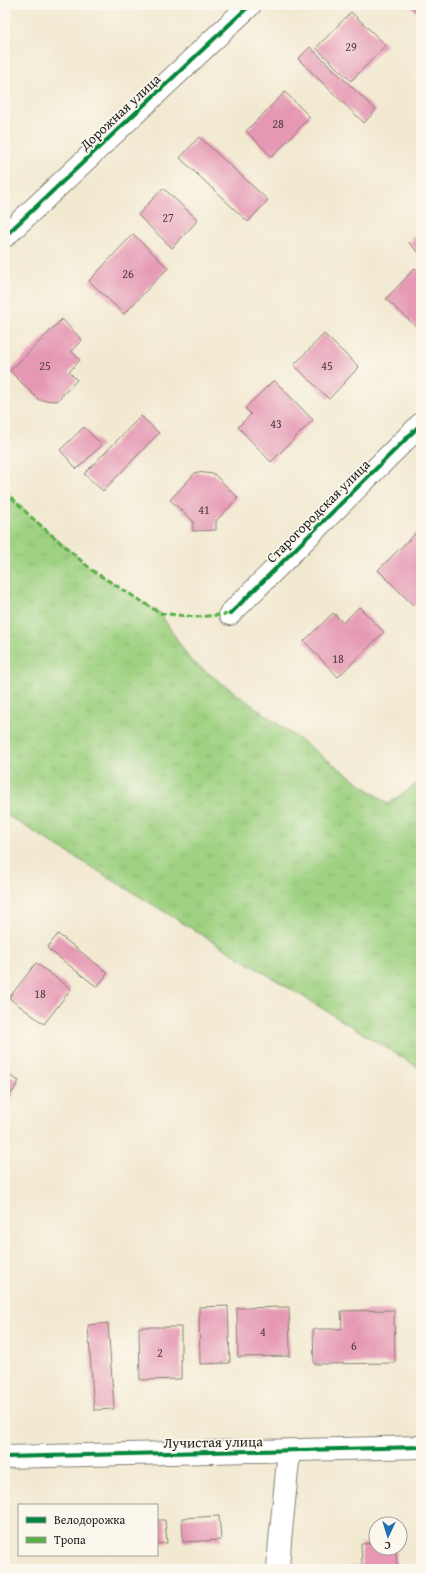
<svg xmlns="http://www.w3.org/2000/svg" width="426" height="1574" viewBox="0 0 426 1574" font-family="'Gentium Book Plus',serif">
	<defs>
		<pattern id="grass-tufts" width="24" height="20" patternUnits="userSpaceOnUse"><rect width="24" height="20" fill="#9ed181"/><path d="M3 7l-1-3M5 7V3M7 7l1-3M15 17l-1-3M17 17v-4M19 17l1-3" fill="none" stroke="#88b36f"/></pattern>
	</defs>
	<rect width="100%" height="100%" fill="#fbf7ec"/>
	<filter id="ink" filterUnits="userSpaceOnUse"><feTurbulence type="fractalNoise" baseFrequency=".025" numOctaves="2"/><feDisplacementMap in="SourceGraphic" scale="8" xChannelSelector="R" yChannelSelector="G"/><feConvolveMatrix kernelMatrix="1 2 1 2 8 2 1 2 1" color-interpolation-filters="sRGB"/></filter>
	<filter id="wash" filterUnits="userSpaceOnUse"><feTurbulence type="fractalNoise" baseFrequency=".012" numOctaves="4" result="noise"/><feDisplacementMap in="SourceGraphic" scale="16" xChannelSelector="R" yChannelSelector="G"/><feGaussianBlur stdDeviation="0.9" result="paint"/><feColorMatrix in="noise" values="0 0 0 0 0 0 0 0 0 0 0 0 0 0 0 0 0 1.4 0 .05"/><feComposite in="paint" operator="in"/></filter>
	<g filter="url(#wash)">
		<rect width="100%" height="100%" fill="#f2e9d1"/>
		<path fill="url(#grass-tufts)" stroke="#5d764e" d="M5 491 31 517 93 571 160 613 190 660 388 804 421 781V1069L5 814Z"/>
		<g id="blocks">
			<g fill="#e597b3">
				<path d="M409 5H421V12L419 14Z"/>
				<path d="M351 12 386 45 351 81 316 48Z"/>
				<path d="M310 47 376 110 364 123 298 59Z"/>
				<path d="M285 92 310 117 272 157 246 131Z"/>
				<path d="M199 137 268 200 248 222 180 158Z"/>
				<path d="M163 188 198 220 172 248 138 215Z"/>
				<path d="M421 231V255L409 243Z"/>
				<path d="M133 234 168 268 124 314 89 281Z"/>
				<path d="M415 268 421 274 420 330 386 299Z"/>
				<path d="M62 319 82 340 71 351 80 360 69 372 77 380 57 401 39 400 10 371Z"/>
				<path d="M324 334 359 367 329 399 294 365Z"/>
				<path d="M274 380 313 420 271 462 238 427 251 414 245 408Z"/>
				<path d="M141 416 159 433 103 491 84 474Z"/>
				<path d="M84 427 102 445 77 469 60 450Z"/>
				<path d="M196 472 214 474 238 498 216 521V530L193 531V521L170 500Z"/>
				<path d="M421 528V600L414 606 378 570Z"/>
				<path d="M359 607 384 632 338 677 304 641 333 613 343 623Z"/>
				<path d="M58 934 108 973 97 987 47 948Z"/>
				<path d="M36 963 71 989 44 1024 9 998Z"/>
				<path d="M5 1073 19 1081 5 1105Z"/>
				<path d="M228 1306 230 1363 200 1364 199 1307Z"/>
				<path d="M289 1307 290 1356 238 1357 237 1308Z"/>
				<path d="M394 1310 395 1363 314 1364 313 1329H342L341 1311Z"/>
				<path d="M108 1323 114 1409 94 1410 88 1325Z"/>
				<path d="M139 1327H181V1379L140 1380Z"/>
				<path d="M219 1516 221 1540 183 1542 182 1518Z"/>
				<path d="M157 1520H165L167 1543 157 1544Z"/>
				<path d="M376 1543V1548H396L397 1569H344V1567L362 1566 361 1544Z"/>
			</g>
		</g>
	</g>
	<g filter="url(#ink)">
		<use href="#blocks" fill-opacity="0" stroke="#878276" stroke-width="1"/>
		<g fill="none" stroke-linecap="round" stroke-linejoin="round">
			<g stroke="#878276" stroke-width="24">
				<g id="street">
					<path d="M5 236 250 5"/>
					<path d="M230 614 421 424"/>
					<path d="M5 1457 421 1447"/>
					<path d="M278 1569 280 1541 289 1451"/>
				</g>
			</g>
			<use href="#street" stroke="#fff" stroke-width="22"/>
			<path stroke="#55b145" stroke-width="3" stroke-dasharray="6 3" stroke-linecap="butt" d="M5 491 31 517 93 571 160 613 195 617 230 614"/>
			<g stroke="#fbf7ec" stroke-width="6">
				<g id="cycleway">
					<path d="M5 236 250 5"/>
					<path d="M230 614 421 424"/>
					<path d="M5 1457 421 1447"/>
				</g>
			</g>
			<use href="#cycleway" stroke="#00873e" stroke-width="4"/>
		</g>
	</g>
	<g text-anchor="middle" stroke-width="3.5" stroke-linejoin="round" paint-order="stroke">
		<g font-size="12" fill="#4e3b42">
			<text x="351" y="51">29</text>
			<text x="278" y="128">28</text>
			<text x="168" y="222">27</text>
			<text x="128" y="278">26</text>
			<text x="45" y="370">25</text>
			<text x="327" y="370">45</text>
			<text x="276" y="428">43</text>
			<text x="204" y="514">41</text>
			<text x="338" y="663">18</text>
			<text x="40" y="998">18</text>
			<text x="263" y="1336">4</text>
			<text x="354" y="1350">6</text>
			<text x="160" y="1357">2</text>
		</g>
		<g font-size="14" fill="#1c1c1c" stroke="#fbf7ec">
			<text transform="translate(120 112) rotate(-43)" y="5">Дорожная улица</text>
			<text transform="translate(318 511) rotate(-45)" y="5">Старогородская улица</text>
			<text transform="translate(213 1442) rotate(-1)" y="5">Лучистая улица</text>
		</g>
	</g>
	<rect width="426" height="1574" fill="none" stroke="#fbf7ec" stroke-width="20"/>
	<rect x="18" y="1504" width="140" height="52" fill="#fbf7ec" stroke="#a29f99"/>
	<rect x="26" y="1517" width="20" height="6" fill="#00873e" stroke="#a29f99"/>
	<text x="54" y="1524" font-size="12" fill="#1c1c1c">Велодорожка</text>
	<rect x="26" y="1537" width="20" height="6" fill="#55b145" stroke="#a29f99"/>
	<text x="54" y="1544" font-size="12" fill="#1c1c1c">Тропа</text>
	<g transform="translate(388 1536) rotate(184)"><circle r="19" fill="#fbf7ec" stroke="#a29f99"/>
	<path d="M0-3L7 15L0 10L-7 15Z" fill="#1f6fb2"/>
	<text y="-6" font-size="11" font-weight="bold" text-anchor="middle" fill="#1c1c1c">С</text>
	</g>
</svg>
